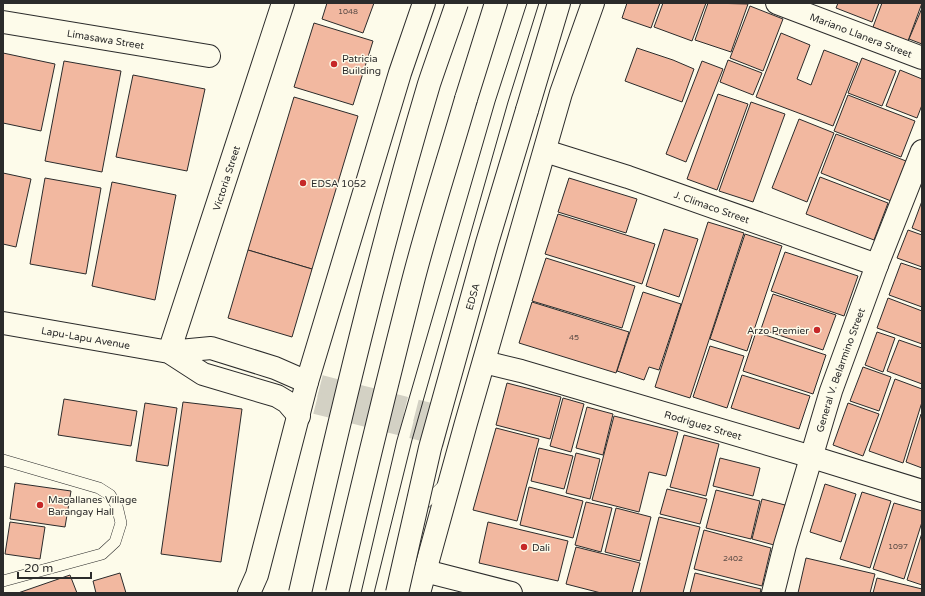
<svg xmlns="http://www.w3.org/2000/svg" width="925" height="596" viewBox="0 0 925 596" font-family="'Varela Round',sans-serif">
	<rect width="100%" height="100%" fill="#fdfbea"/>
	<g fill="#f2b8a0" stroke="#2b2b2b">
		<path d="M327 3H374L363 33 322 19Z"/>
		<path d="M627 3H660L651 28 622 18Z"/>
		<path d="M663 3H706L692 41 654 27Z"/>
		<path d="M708 3 748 4 731 52 695 40Z"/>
		<path d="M838 3H879L872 22 836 8Z"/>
		<path d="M882 3H922L908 41 873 27Z"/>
		<path d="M750 6 783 19 763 71 730 58Z"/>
		<path d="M922 8V44L909 39Z"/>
		<path d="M314 23 373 41 353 105 294 87Z"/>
		<path d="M781 33 810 45 797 79 811 85 824 50 858 63 833 126 756 97Z"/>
		<path d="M637 48 673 60 694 69 682 102 625 81Z"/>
		<path d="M3 53 55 64 41 131 3 123Z"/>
		<path d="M862 58 896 71 882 106 848 93Z"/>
		<path d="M728 60 762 73 753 95 720 82Z"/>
		<path d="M64 61 121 71 102 172 45 161Z"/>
		<path d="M702 61 723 69 686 162 666 154Z"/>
		<path d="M900 70 922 79V105L917 118 886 106Z"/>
		<path d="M133 75 205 89 187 171 116 157Z"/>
		<path d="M718 94 748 104 717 190 687 179Z"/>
		<path d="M848 95 915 121 901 157 834 131Z"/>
		<path d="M294 97 358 116 312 269 248 250Z"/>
		<path d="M751 102 785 114 753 202 719 191Z"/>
		<path d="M799 119 834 133 807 202 772 188Z"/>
		<path d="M836 134 906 161 891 201 821 173Z"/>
		<path d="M3 173 31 179 16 247 3 244Z"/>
		<path d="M820 177 888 203 874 240 806 214Z"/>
		<path d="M45 178 101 188 86 274 30 264Z"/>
		<path d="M569 178 637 199 626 233 558 212Z"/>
		<path d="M112 182 176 195 155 300 92 286Z"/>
		<path d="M922 201V232L912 228Z"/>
		<path d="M558 214 655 244 642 284 545 254Z"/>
		<path d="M708 222 744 233 690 398 655 387Z"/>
		<path d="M664 229 698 239 679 297 646 286Z"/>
		<path d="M908 230 922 235V267L897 258Z"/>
		<path d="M745 234 782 246 747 351 710 339Z"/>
		<path d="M248 250 312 269 292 337 228 318Z"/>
		<path d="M785 252 858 276 844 316 771 291Z"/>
		<path d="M546 258 635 286 622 328 532 301Z"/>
		<path d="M901 263 922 270V307L889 295Z"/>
		<path d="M643 292 681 304 659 370 649 367 644 380 617 371Z"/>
		<path d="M773 294 836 315 823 350 761 329Z"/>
		<path d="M888 298 922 311V344L877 328Z"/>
		<path d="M532 302 629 332 616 373 519 343Z"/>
		<path d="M756 332 826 355 813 394 743 371Z"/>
		<path d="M877 332 895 338 883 372 865 365Z"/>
		<path d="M899 340 922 348V384L887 371Z"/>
		<path d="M710 346 744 356 727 408 693 397Z"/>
		<path d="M863 367 891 377 879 411 850 401Z"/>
		<path d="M742 375 810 396 799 429 731 408Z"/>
		<path d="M895 379 922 389V402L903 463 869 451Z"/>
		<path d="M507 383 561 397 550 439 496 425Z"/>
		<path d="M563 398 584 404 571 452 550 446Z"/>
		<path d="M64 399 137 411 131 446 58 435Z"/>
		<path d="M183 402 242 409 221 562 161 554Z"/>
		<path d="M145 403 177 408 168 466 136 461Z"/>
		<path d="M848 403 879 414 863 456 833 445Z"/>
		<path d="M587 407 613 414 603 455 576 448Z"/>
		<path d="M921 414H922V468L906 462Z"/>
		<path d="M614 416 678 432 666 476 649 472 639 512 592 500Z"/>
		<path d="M496 428 539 439 517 521 473 510Z"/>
		<path d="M684 435 719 444 706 496 670 487Z"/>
		<path d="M539 448 573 456 564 489 531 481Z"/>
		<path d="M576 453 600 459 590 499 566 493Z"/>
		<path d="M720 458 760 468 753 496 713 486Z"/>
		<path d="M15 483 71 491 65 527 10 519Z"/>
		<path d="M825 484 856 494 841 542 810 532Z"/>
		<path d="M529 487 583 501 573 538 520 525Z"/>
		<path d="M667 489 707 499 700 524 660 514Z"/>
		<path d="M716 490 760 501 751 539 706 528Z"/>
		<path d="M862 492 891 501 870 568 840 559Z"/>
		<path d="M762 499 785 505 774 545 752 539Z"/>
		<path d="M586 502 612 508 601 552 575 545Z"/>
		<path d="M894 503 922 511V522L904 579 873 569Z"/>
		<path d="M616 508 651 517 640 561 605 552Z"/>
		<path d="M659 517 700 527 683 593H640Z"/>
		<path d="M10 522 45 527 40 559 5 554Z"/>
		<path d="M488 522 568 541 558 581 479 563Z"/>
		<path d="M704 530 771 548 762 586 694 569Z"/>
		<path d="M922 533V585L907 580Z"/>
		<path d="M576 547 640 563 632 593H601L566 584Z"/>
		<path d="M806 558 875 574 870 593H798Z"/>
		<path d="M120 573 126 593H96L93 581Z"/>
		<path d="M695 573 761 589 760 593H690Z"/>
		<path d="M70 575 77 593H18Z"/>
		<path d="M877 578 922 589V593H873Z"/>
	</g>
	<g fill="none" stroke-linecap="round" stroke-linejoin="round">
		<g stroke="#d3d1c4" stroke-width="22" stroke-dasharray="22 11" stroke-linecap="butt">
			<path d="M320 386 450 419"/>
			<path d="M316 403 446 436"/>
		</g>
		<g stroke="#2b2b2b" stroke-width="12">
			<g id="lane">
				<path d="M3 460 99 488 110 495 117 506 121 523 115 542 102 554 3 581"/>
				<path d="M420 508 445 484"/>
			</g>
		</g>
		<g stroke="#2b2b2b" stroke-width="24">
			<g id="street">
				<path d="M283 3 169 352 211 348 275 368 307 382"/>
				<path id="s1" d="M777 3 922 58"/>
				<path id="s2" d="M3 22 209 56"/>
				<path id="s3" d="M545 151 628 177 877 265"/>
				<path id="s4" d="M484 362 521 371 812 457 922 491"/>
				<path d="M425 571 511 593"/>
				<path id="s5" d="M773 593 785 545 831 391 877 265 922 151"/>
			</g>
		</g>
		<g stroke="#2b2b2b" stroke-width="24">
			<g id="secondary">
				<path id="s6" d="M3 323 169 352 203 374 277 396 287 402 299 416"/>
			</g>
		</g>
		<g stroke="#2b2b2b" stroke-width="24">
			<g id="highway">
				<path d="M466 99 496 3"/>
				<path d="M527 110 559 3"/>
				<path d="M249 593 257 575 307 382 400 73 424 3"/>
				<path d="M419 593 466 423 561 93 593 3"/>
			</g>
		</g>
		<use href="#lane" stroke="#fdfbea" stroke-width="11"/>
		<use href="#street" stroke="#fdfbea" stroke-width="22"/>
		<use href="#secondary" stroke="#fdfbea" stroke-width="22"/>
		<use href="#highway" stroke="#fdfbea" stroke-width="22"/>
		<g stroke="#2b2b2b" stroke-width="1">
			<path d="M361 593 397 440 495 102 527 3"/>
			<path d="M374 593 412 440 508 102 539 3"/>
		</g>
		<g stroke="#2b2b2b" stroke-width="24" stroke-linecap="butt">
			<g id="highway-bridge">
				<path d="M300 593C339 422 379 252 429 84 438 57 448 30 457 3"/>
				<path d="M337 593C361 490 386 387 412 285 428 222 448 161 466 99"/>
				<path id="s7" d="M397 593 430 448 487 243 527 110"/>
			</g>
		</g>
		<use href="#highway-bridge" stroke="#fdfbea" stroke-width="22"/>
	</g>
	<g fill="#c62828" stroke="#fdfbea" stroke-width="1.5">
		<circle cx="334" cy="64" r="4"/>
		<circle cx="303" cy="183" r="4"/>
		<circle cx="817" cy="330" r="4"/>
		<circle cx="40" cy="505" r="4"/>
		<circle cx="524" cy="547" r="4"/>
	</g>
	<g text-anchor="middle" stroke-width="3" stroke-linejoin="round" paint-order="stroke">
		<g font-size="8" fill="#5d4e48">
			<text x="348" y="14">1048</text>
			<text x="574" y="340">45</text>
			<text x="898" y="549">1097</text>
			<text x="733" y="561">2402</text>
		</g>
		<g font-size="10" fill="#2b2b2b" stroke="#fdfbea">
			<text dy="4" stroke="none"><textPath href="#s1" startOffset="90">Mariano Llanera Street</textPath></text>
			<text dy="4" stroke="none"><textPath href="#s2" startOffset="104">Limasawa Street</textPath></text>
			<text transform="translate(226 178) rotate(-72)" y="4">Victoria Street</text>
			<text dy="4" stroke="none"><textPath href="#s3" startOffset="176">J. Climaco Street</textPath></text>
			<text dy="4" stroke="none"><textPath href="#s7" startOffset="306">EDSA</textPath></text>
			<text dy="4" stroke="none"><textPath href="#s6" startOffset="84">Lapu-Lapu Avenue</textPath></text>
			<text dy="4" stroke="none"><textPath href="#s5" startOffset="233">General V. Belarmino Street</textPath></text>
			<text dy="4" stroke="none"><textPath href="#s4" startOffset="228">Rodriguez Street</textPath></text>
		</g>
		<g font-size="10" fill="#2b2b2b" stroke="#fdfbea" text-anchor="start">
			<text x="342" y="62">Patricia<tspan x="342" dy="12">Building</tspan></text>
			<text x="311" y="187">EDSA 1052</text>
			<text x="809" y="334" text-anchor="end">Arzo Premier</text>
			<text x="48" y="503">Magallanes Village<tspan x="48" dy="12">Barangay Hall</tspan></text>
			<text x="532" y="551">Dali</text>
		</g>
	</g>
	<rect width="925" height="596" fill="none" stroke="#2b2b2b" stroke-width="8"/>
	<path d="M18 572v6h73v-6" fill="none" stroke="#2b2b2b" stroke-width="2"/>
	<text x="24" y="572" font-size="12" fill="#2b2b2b" stroke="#fdfbea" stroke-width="3" paint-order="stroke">20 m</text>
</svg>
